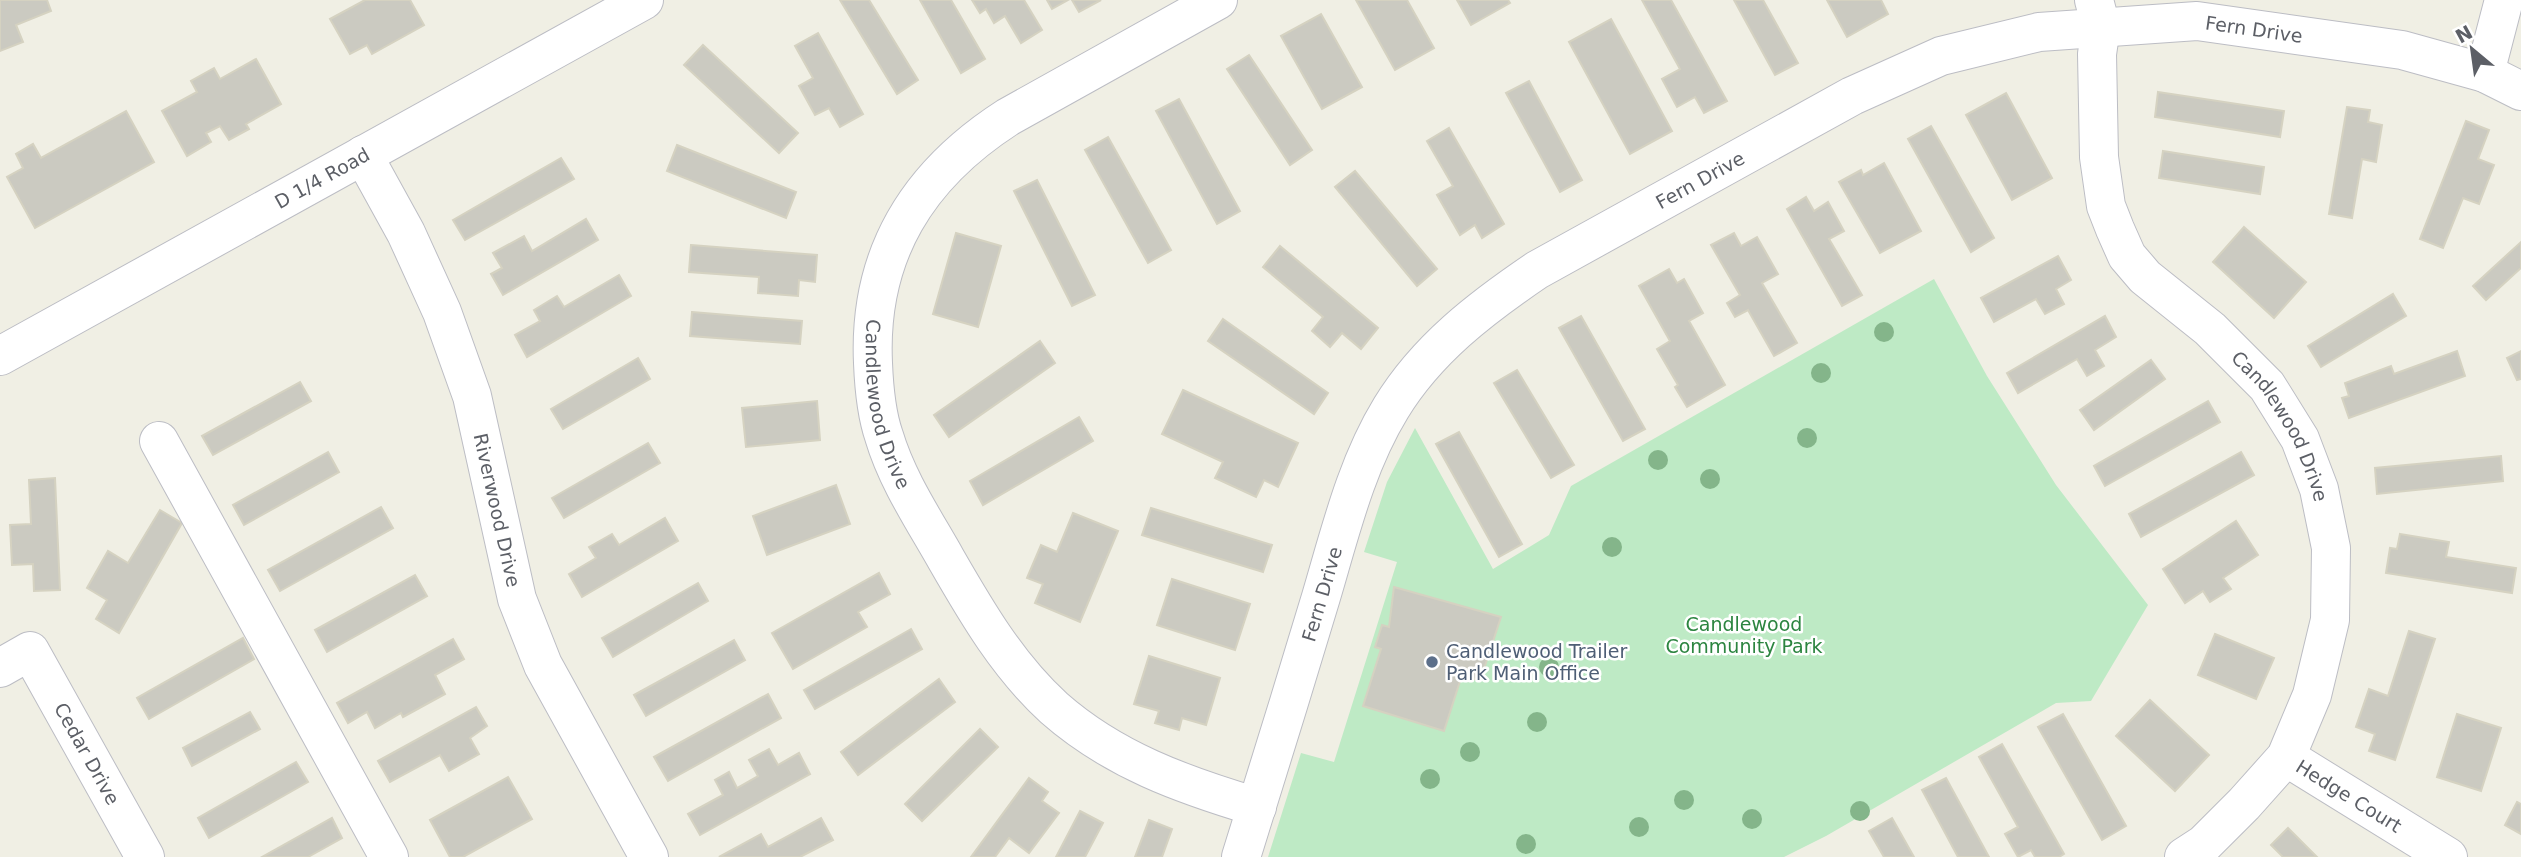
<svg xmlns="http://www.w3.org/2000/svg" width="2521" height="857" viewBox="0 0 2521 857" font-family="'DejaVu Sans',sans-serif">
	<rect width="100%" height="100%" fill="#f0efe4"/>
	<path fill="#beeac5" d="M1934 279 1987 376 2056 485 2148 605 2091 701 2056 703 1826 836 1784 857H1268L1301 753 1334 762 1397 562 1364 552 1387 482 1415 428 1493 569 1549 535 1571 486Z"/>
	<g fill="#cbcac1" stroke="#d5d2c1" stroke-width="2">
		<path d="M0 0H47L51 11 16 25 23 42 0 51Z"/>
		<path d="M365 0H410L424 25 372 54 367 45 350 54 330 19Z"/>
		<path d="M840 0H869L918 80 897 94Z"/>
		<path d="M920 0H951L985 59 961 73Z"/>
		<path d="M972 0H1024L1042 30 1021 43 1005 16 994 23 986 9 980 13Z"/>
		<path d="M1047 0H1068L1052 9Z"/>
		<path d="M1072 0H1101L1079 12Z"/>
		<path d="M1356 0H1407L1434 48 1395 70Z"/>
		<path d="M1457 0H1508L1510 3 1471 25Z"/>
		<path d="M1642 0H1671L1727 101 1704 113 1695 97 1677 107 1662 79 1680 69Z"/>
		<path d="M1734 0H1763L1798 63 1775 75Z"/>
		<path d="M1827 0H1881L1888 14 1847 37Z"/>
		<path d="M1321 14 1362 87 1322 109 1281 36Z"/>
		<path d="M1611 19 1672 131 1630 154 1569 42Z"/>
		<path d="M818 33 863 114 840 127 829 108 815 115 799 86 813 78 795 46Z"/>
		<path d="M703 45 798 133 779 153 684 65Z"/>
		<path d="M1249 55 1312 150 1290 165 1227 69Z"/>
		<path d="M256 59 281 104 246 124 249 129 229 140 220 126 206 133 211 142 187 156 162 111 197 92 191 81 214 68 220 79Z"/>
		<path d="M1529 81 1582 180 1560 192 1506 93Z"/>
		<path d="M2158 92 2284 111 2280 137 2155 117Z"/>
		<path d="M2006 93 2052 178 2012 200 1966 115Z"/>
		<path d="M1179 99 1240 211 1217 224 1156 111Z"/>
		<path d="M2347 107 2370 110 2368 122 2382 125 2376 162 2362 159 2352 218 2329 214Z"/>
		<path d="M126 111 154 162 35 228 7 177 23 168 16 154 33 144 41 158Z"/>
		<path d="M2466 121 2489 130 2478 159 2494 165 2479 204 2463 198 2443 248 2420 239Z"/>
		<path d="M1931 126 1994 238 1971 252 1908 139Z"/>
		<path d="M1449 128 1504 224 1482 238 1475 225 1460 235 1437 195 1453 186 1427 141Z"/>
		<path d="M1108 137 1171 250 1148 263 1085 150Z"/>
		<path d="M677 145 796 192 786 218 667 171Z"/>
		<path d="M2163 151 2264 167 2260 194 2159 178Z"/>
		<path d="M561 158 574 179 465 240 453 220Z"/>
		<path d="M1884 163 1921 231 1880 253 1839 182 1861 170 1863 175Z"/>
		<path d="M1355 171 1437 269 1417 286 1335 187Z"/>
		<path d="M1037 180 1095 295 1072 306 1014 191Z"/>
		<path d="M1806 197 1814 211 1828 202 1844 231 1829 239 1862 295 1842 306 1787 209Z"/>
		<path d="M586 219 598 240 503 295 491 274 502 268 493 253 524 236 532 251Z"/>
		<path d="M2244 227 2306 282 2274 318 2213 262Z"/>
		<path d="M956 233 1001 246 978 327 933 314Z"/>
		<path d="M1734 233 1741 246 1757 237 1778 274 1762 283 1797 343 1774 356 1748 310 1735 317 1727 303 1740 295 1711 245Z"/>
		<path d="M2521 242V268L2486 300 2473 286Z"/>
		<path d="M691 245 817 255 815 282 799 280 798 296 758 293 759 277 689 272Z"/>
		<path d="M1280 246 1378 328 1361 349 1342 333 1330 347 1312 331 1323 317 1263 267Z"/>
		<path d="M2058 256 2071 280 2056 289 2064 304 2045 314 2036 299 1994 322 1981 298Z"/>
		<path d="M1669 269 1677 283 1684 279 1703 313 1689 321 1725 385 1687 407 1675 387 1678 385 1657 349 1670 341 1639 286Z"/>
		<path d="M619 275 631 296 527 357 515 335 540 321 534 310 557 296 564 307Z"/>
		<path d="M2393 294 2406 316 2321 367 2308 346Z"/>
		<path d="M692 312 802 321 800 344 690 336Z"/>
		<path d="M1581 316 1645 429 1623 441 1559 328Z"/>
		<path d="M2105 316 2116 337 2095 350 2104 366 2087 376 2077 359 2018 393 2007 373Z"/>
		<path d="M1223 319 1328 393 1314 414 1208 341Z"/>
		<path d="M1040 341 1055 363 949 437 934 415Z"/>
		<path d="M2457 351 2465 376 2349 418 2342 398 2349 396 2345 383 2391 366 2394 374Z"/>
		<path d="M2521 351V379L2517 380 2507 358Z"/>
		<path d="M638 358 650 379 563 429 551 409Z"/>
		<path d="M2151 360 2165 379 2094 430 2080 410Z"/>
		<path d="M1517 370 1574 465 1551 478 1494 383Z"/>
		<path d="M300 382 311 401 213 455 202 436Z"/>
		<path d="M1183 390 1298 443 1278 487 1264 480 1256 497 1215 478 1223 462 1162 434Z"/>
		<path d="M817 401 820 440 746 447 742 408Z"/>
		<path d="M2208 401 2220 422 2105 486 2094 466Z"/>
		<path d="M1079 417 1093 441 983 505 970 481Z"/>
		<path d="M1459 432 1522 544 1499 557 1436 444Z"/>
		<path d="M648 443 660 463 564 518 552 498Z"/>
		<path d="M328 452 339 472 244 525 233 505Z"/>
		<path d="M2241 452 2254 475 2141 537 2129 514Z"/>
		<path d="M2501 456 2503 481 2377 494 2375 468Z"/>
		<path d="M55 478 60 590 34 591 33 564 12 565 10 525 31 524 29 480Z"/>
		<path d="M836 485 850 524 767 555 753 516Z"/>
		<path d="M381 507 393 528 280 591 268 570Z"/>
		<path d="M1151 508 1272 545 1263 572 1142 535Z"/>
		<path d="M160 510 182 523 119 633 96 619 107 600 87 588 108 551 128 563Z"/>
		<path d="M1073 513 1118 531 1080 622 1035 603 1043 584 1027 578 1041 545 1057 552Z"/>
		<path d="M665 518 678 541 582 597 569 574 596 558 589 547 612 534 619 545Z"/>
		<path d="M2236 521 2258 555 2223 578 2231 589 2210 602 2203 591 2185 603 2163 569Z"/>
		<path d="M2400 534 2449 542 2446 557 2516 568 2512 593 2386 573 2390 548 2397 549Z"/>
		<path d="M879 573 890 594 858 612 867 627 793 669 772 633Z"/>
		<path d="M415 575 427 596 327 652 315 630Z"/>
		<path d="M1172 579 1250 604 1235 650 1157 625Z"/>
		<path d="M698 583 708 601 613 657 602 638Z"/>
		<path d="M1394 587 1501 617 1480 681 1462 675 1444 731 1363 706 1381 649 1375 647 1382 625 1389 627Z"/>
		<path d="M911 629 922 649 815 709 804 690Z"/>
		<path d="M2409 631 2435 639 2395 760 2369 751 2375 734 2356 727 2369 689 2388 696Z"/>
		<path d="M2215 634 2274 658 2256 699 2198 675Z"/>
		<path d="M243 638 254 659 149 719 137 698Z"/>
		<path d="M453 639 464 659 435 675 445 694 403 717 401 713 375 728 367 712 348 723 337 703Z"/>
		<path d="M734 640 745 660 646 716 634 695Z"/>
		<path d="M1149 656 1220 678 1206 725 1182 718 1179 730 1155 723 1159 711 1134 704Z"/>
		<path d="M939 679 955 702 858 775 841 752Z"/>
		<path d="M768 694 781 718 668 781 654 757Z"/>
		<path d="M2150 700 2209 755 2175 791 2116 736Z"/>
		<path d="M476 707 487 726 470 738 479 754 449 771 440 755 390 782 378 761Z"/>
		<path d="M250 712 260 729 192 766 183 748Z"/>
		<path d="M2063 714 2126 826 2102 840 2038 727Z"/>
		<path d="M2457 714 2501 728 2481 791 2437 777Z"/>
		<path d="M980 729 998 747 922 821 905 804Z"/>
		<path d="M2002 744 2064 854 2059 857H2035L2031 850 2018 857 2005 834 2018 827 1979 757Z"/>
		<path d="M769 749 778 765 799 753 810 774 700 835 688 814 723 795 715 780 729 772 737 788 758 776 749 760Z"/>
		<path d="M296 762 308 782 209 838 198 818Z"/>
		<path d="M508 777 532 819 463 857H450L430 820Z"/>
		<path d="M1029 778 1048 792 1042 801 1059 813 1029 853 1009 838 995 857H971Z"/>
		<path d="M1946 778 1989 857H1958L1922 790Z"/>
		<path d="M2517 802 2521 804V834L2505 825Z"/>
		<path d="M1080 811 1103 823 1085 857H1056Z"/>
		<path d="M332 818 342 838 308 857H262Z"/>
		<path d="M821 818 833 840 800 857H719L761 834 768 847Z"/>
		<path d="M1892 818 1914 857H1884L1869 831Z"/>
		<path d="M1149 820 1172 829 1162 857H1135Z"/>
		<path d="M2288 828 2317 857H2283L2271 845Z"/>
	</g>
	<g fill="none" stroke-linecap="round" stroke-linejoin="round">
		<g stroke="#bcbdc4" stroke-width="40">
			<g id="minor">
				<path id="s1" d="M1218 0 1008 117C918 175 868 254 873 363 874 388 876 413 884 436 897 480 924 520 946 559 977 613 1008 666 1054 708 1113 760 1183 785 1257 807"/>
				<path id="s2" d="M2094 0 2101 27 2097 54 2099 157 2106 206 2115 229 2127 256 2145 277 2210 329 2267 386 2300 439 2319 489 2331 548 2330 620 2312 695 2286 757 2244 804 2204 844 2184 857"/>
				<path d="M2485 73 2504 0"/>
				<path id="s3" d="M363 155 406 233 442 312 472 396 517 599 543 665 649 857"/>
				<path id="s4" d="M0 356 644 0"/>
				<path d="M159 441 389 857"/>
				<path id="s5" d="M0 668 30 651 145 857"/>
				<path id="s6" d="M2286 757 2448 857"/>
				<path id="s7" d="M1241 857C1268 770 1295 684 1321 597 1340 533 1356 465 1391 408 1427 349 1481 308 1537 270L1852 96 1941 56 2039 32 2197 21 2402 50 2485 73 2521 91"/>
			</g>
		</g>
		<use href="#minor" stroke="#fff" stroke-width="38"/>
	</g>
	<g fill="#84b58a">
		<circle cx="1884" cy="332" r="10"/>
		<circle cx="1821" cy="373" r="10"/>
		<circle cx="1807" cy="438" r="10"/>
		<circle cx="1658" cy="460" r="10"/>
		<circle cx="1710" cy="479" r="10"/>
		<circle cx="1612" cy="547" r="10"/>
		<circle cx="1549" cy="667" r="10"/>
		<circle cx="1537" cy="722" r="10"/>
		<circle cx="1470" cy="752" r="10"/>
		<circle cx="1430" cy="779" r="10"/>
		<circle cx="1684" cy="800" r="10"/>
		<circle cx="1860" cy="811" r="10"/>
		<circle cx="1752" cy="819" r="10"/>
		<circle cx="1639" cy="827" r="10"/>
		<circle cx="1526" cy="844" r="10"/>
	</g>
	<circle fill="#5c6f8a" stroke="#fff" stroke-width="2.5" cx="1432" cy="662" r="7"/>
	<g text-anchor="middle" stroke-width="5" stroke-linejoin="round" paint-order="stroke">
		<g font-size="19" fill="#5c5f66" stroke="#fff">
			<text dy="7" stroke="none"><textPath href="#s7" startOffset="1451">Fern Drive</textPath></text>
			<text dy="7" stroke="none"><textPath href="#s4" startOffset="368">D 1/4 Road</textPath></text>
			<text dy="7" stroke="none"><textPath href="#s7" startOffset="863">Fern Drive</textPath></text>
			<text dy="7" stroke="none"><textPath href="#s1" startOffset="579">Candlewood Drive</textPath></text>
			<text dy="7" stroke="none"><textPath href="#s2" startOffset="495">Candlewood Drive</textPath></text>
			<text dy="7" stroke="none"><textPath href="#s3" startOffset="382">Riverwood Drive</textPath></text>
			<text dy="7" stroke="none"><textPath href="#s7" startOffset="275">Fern Drive</textPath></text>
			<text dy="7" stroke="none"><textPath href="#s5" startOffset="152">Cedar Drive</textPath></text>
			<text dy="7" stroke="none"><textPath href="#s6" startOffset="74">Hedge Court</textPath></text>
		</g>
		<g font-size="19" fill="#2c8540" stroke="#fff">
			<text x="1744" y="631">Candlewood<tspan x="1744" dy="22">Community Park</tspan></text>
		</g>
		<g font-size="19" fill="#4e5e75" stroke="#fff" text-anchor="start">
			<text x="1446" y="658">Candlewood Trailer<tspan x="1446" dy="22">Park Main Office</tspan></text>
		</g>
	</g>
	<g transform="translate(2472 49) rotate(331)" stroke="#ffffff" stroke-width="5" paint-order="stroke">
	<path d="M0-5L12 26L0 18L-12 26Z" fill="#5c5f66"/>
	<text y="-10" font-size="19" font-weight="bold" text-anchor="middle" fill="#5c5f66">N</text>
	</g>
</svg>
